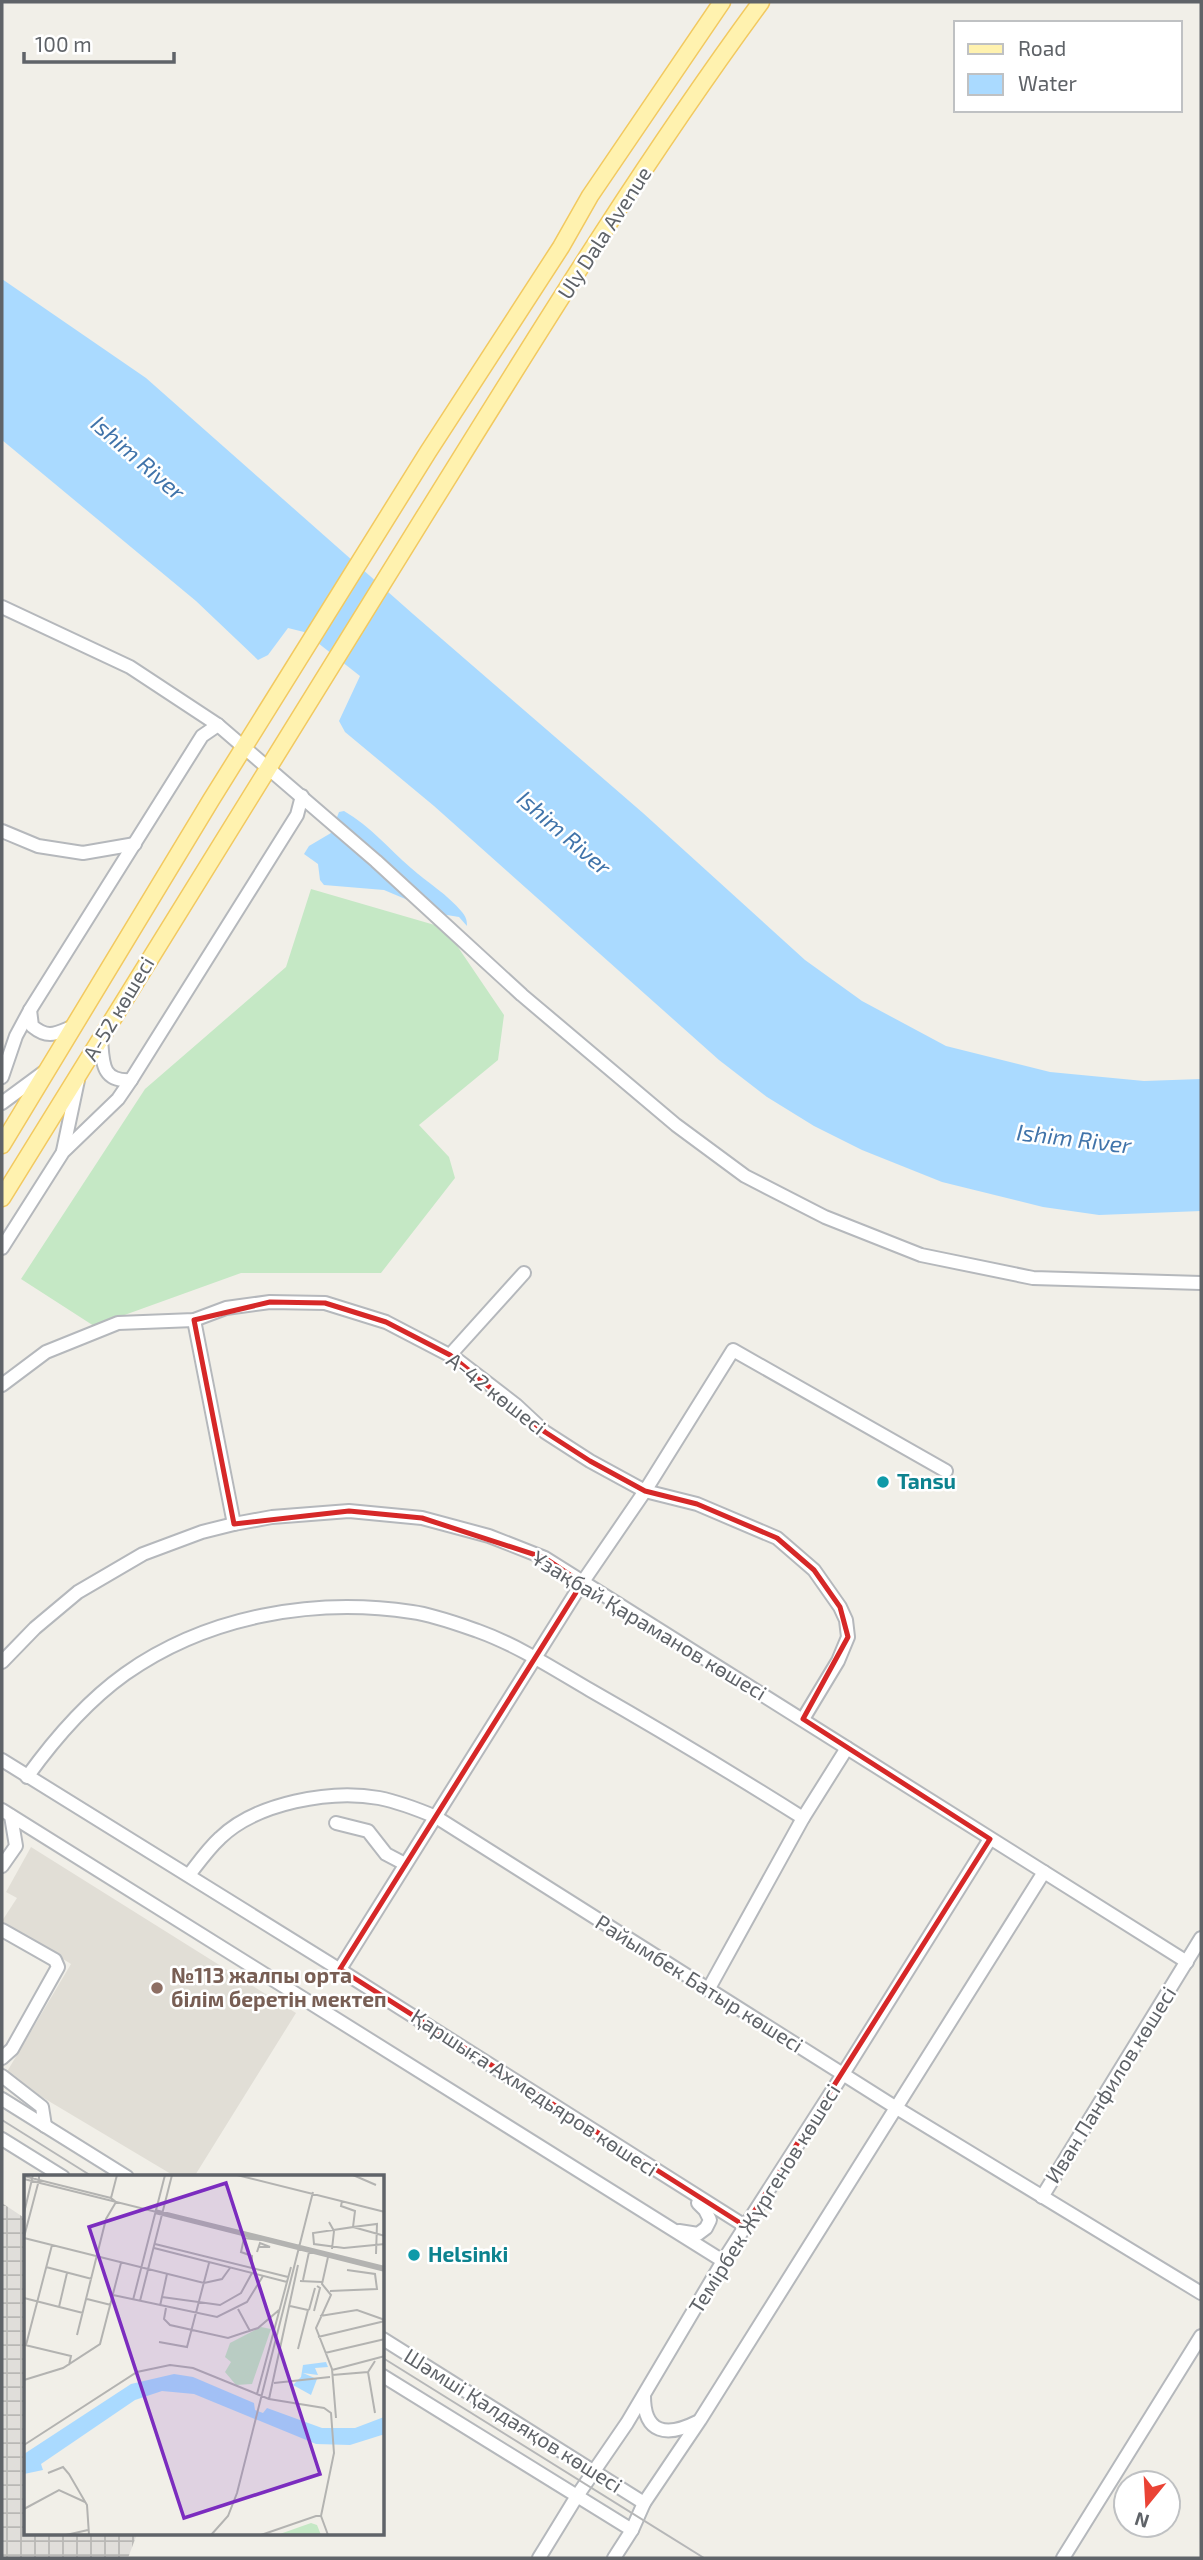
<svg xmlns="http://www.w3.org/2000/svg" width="1203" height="2560" viewBox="0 0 1203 2560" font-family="'Exo 2',sans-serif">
	<defs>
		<pattern id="industrial-grid" width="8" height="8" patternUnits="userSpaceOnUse" patternTransform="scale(1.75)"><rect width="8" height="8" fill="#e0deda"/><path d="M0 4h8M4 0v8" fill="none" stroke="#b9b8b5"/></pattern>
	</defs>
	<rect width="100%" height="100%" fill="#f1efe8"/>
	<path fill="url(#industrial-grid)" d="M2 2203 26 2219V2534H137L128 2558H2Z"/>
	<path fill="#e1ded6" d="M31 1847 296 2013 194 2177H176L5 2075 71 1964 2 1921 17 1898 6 1892Z"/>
	<path fill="#c5e8c5" d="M311 889 445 928 504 1015 498 1060 419 1125 449 1157 455 1178 381 1273H241L94 1326 21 1279 145 1089 286 967Z"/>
	<g fill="#aadaff">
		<path d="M2 279 146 378 413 614 643 813 805 960 862 1001 946 1046 1050 1072 1144 1081 1201 1079V1211L1099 1215 1043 1207 942 1182 862 1150 814 1126 767 1097 719 1060 434 806 345 732 339 721 360 676 304 632 288 628 268 655 258 660 196 601 2 440Z"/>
		<path d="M344 811C370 826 389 849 411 868 428 883 447 894 462 912 466 917 467 920 467 926L459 917 441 914 384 890 324 885 320 880 318 864 304 854 309 846 331 833 339 812Z"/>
	</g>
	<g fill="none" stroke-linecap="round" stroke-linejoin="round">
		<g stroke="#b5b8bc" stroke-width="16">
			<g id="minor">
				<path d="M2 607 130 667 218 725 376 861 522 995 676 1125 745 1176 825 1217 921 1255 1033 1278 1201 1283"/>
				<path d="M2 831 38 846 83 853 135 844"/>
				<path d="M30 1010 32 1026C48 1039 55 1034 72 1027"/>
				<path d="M101 1039C103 1062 101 1082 131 1080"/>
				<path d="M2 1077 16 1036 30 1010 202 736 218 725"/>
				<path d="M2 1103 44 1072"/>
				<path d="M63 1151 78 1080"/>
				<path d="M2 1248 63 1152 118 1099 131 1080 297 815 302 796"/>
				<path d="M194 1320 234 1524"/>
				<path d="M450 1355 524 1273"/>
				<path d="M2 1385 46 1352 118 1323 194 1320 226 1308 270 1302 325 1303 386 1322 455 1358 516 1405 545 1432 590 1461 645 1491 697 1504 777 1538 814 1570 840 1607 846 1620 848 1637 838 1661 803 1719"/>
				<path d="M2 1662 35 1628 78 1592 143 1554 202 1532 234 1524 272 1517 349 1511 422 1518 489 1536 545 1558 1187 1962"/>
				<path d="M2 1760 329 1963 745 2226"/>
				<path d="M27 1777C55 1738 86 1702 125 1674 207 1616 314 1597 412 1612 434 1615 458 1624 478 1631 517 1645 554 1669 590 1690 662 1731 733 1774 803 1818"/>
				<path d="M2 1810 723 2261"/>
				<path d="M336 1823 368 1831 386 1854 405 1864"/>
				<path d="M2 1866 16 1846 11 1816"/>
				<path d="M189 1875C199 1862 208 1849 220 1838 256 1803 331 1789 379 1798 399 1802 417 1809 436 1817L895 2107 1201 2293"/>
				<path d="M2 1930 55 1960 58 1967 12 2049 2 2058"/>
				<path d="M340 1969 582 1583 645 1491 733 1350 946 1471"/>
				<path d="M708 1990 803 1818 847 1748"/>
				<path d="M2 2076 42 2107 45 2126"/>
				<path d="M2 2099 127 2177"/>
				<path d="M2 2139 63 2177"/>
				<path d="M1042 2197 1201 1938"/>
				<path d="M679 2231 698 2234 706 2228 710 2220 705 2210 698 2203"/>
				<path d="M383 2339 644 2503"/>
				<path d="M383 2376 632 2530"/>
				<path d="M644 2396C644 2434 667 2437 697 2422"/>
				<path d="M539 2558 577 2496 627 2423 723 2261 843 2074 990 1839"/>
				<path d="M614 2558 632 2530 644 2503 700 2420 1044 1872"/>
				<path d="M1063 2558 1201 2336"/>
			</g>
		</g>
		<g stroke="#f2c960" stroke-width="19">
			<g id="major">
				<path d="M2 1145 211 800 428 452 561 247 590 196 722 2"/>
				<path d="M2 1198C141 972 281 746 422 520 531 345 639 168 761 2"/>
			</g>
		</g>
		<use href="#minor" stroke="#fff" stroke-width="12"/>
		<use href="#major" stroke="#fff2af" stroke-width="16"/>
		<g stroke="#b6b7b8" stroke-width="2">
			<path d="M2 2120 93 2177"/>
			<path d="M383 2358 704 2558"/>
		</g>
	</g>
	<path fill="none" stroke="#d62828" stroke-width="5" stroke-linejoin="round" d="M270 1302 325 1303 386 1322 450 1355 545 1432 590 1461 645 1491 697 1504 777 1538 814 1570 840 1607 848 1637 803 1719 990 1839 745 2226 340 1969 582 1583 545 1558 422 1518 349 1511 234 1524 194 1320Z"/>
	<g fill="#0f9aa8" stroke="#fff" stroke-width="2.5">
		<circle cx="883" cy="1482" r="7"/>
		<circle cx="414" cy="2255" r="7"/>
	</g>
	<circle fill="#8d6e63" stroke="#fff" stroke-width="2.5" cx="157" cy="1988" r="7"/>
	<g text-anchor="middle" stroke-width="5" stroke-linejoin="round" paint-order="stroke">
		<g font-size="21" fill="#5f6368" stroke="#fff">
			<text transform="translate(605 233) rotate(-57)" y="7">Uly Dala Avenue</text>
			<text transform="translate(119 1009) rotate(-59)" y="7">А-52 көшесі</text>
			<text transform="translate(496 1394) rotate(38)" y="7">А-42 көшесі</text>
			<text transform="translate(649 1626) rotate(31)" y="7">Ұзақбай Қараманов көшесі</text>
			<text transform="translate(699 1984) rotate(32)" y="7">Райымбек Батыр көшесі</text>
			<text transform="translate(1111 2085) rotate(-58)" y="7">Иван Панфилов көшесі</text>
			<text transform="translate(534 2093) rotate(33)" y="7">Қаршыға Ахмедьяров көшесі</text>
			<text transform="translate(765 2199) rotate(-58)" y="7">Темірбек Жүргенов көшесі</text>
			<text transform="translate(513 2421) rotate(32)" y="7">Шәмші Қалдаяқов көшесі</text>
		</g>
		<g font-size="21" font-weight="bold" fill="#0d838f" stroke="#fff" text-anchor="start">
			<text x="897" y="1489">Tansu</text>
			<text x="428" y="2262">Helsinki</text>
		</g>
		<g font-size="21" font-weight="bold" fill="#785e54" stroke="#fff" text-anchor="start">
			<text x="171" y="1983">№113 жалпы орта<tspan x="171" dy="24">білім беретін мектеп</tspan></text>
		</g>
		<g font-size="23" font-style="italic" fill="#4174aa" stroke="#fff">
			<text transform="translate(138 458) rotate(41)" y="8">Ishim River</text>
			<text transform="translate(564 833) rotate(41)" y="8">Ishim River</text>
			<text transform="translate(1074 1139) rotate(7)" y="8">Ishim River</text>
		</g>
	</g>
	<g transform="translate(24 2175)">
		<rect width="360" height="360" fill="#f1efe8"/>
		<path d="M287 348 293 350 297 360H253Z" fill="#c5e8c5"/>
		<path d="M237 152 247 154 228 209 212 210 201 197 207 187 201 182 206 168Z" fill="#c5e8c5"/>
		<path d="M302 187 304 192 291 193 294 200 279 198 293 204 287 220 269 210 277 202 279 190ZM150 199 169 202 230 228 231 235 239 238 243 233 298 253H331L360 242 361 259 326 270 292 269 170 219 138 216 111 225 17 289 19 295 0 299V279L107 209Z" fill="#aadaff"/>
		<path fill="none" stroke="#b3b3b1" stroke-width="2" d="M15 0V5L87 23M213 0 361 37M329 0 352 10M0 1 15 5 0 62M0 4 361 94M318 26 317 31 331 36 329 52 289 58 290 69 320 73 361 69M131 35 361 92M0 38 9 0M131 38 361 96M305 47 310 56 308 74M329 52 353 49 352 79M329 52 361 61M0 63 180 108 198 104 206 93M131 69 264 102M130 73 263 107M233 77 236 68 246 72H235M304 82 298 109 307 120 292 153 308 194 312 243M22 92 68 104M228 92V81L217 77 220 63 237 65M279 105 285 77M276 106 298 107M306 116 353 114 351 99 323 95M89 120 193 142 223 127 239 101M138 122 196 130 217 118 228 98M0 123 59 138M63 124 87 130M109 125 141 0M116 126 148 0M136 131 143 99M266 131 284 135 274 174M35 132 43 98M142 133 140 144 146 150 204 163 234 153 255 135M214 134 226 156M285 135 291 113M290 136 296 113 293 111M296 141 333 135 361 145M53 160 82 44 92 27 87 23 93 0M294 162 361 146M135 167 163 172 185 88M1 170 47 181 45 190M2 170 28 70M301 178 361 164M308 195 361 181M344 197 351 238M308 200 344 197 351 186M0 205 39 193 76 169 97 88M250 208 306 202M233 219 267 92M245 224 274 90M0 270 113 197 146 190 169 193 245 224 300 233 307 238 310 278 297 341M24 298 39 292 45 299 63 330 65 360M0 334 35 315 61 327M42 360 64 355M187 360 204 341 213 318 289 17M237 360 292 341H297L304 360"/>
		<path fill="#7b2cbf" fill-opacity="0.15" stroke="#7b2cbf" stroke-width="3.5" d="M202 8 296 299 160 343 65 52Z"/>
		<rect width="360" height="360" fill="none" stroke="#5f6368" stroke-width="3.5"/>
	</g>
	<rect width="1203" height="2560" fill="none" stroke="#5f6368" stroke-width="7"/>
	<rect x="954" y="21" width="228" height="91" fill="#ffffff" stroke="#bfc1c3" stroke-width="2"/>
	<rect x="968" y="44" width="35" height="10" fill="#fff2af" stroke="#bfc1c3" stroke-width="2"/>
	<text x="1018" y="56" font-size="21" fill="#5f6368">Road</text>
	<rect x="968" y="74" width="35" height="21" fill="#aadaff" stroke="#bfc1c3" stroke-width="2"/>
	<text x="1018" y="91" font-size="21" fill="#5f6368">Water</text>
	<g transform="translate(1147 2504) rotate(198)"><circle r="33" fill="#ffffff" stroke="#bfc1c3" stroke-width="2"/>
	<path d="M0-5L12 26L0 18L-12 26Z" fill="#ea4335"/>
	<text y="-10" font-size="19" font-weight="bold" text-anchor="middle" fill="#5f6368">N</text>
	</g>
	<path d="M24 52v10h150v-10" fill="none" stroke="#5f6368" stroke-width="3.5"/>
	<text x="35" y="52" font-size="21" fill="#5f6368" stroke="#ffffff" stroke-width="5" paint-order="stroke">100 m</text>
</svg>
